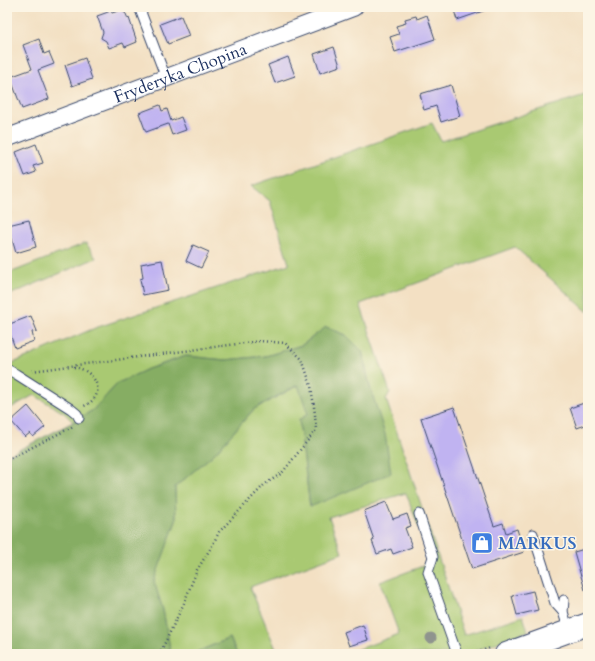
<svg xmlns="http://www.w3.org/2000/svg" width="595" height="661" viewBox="0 0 595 661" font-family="Cardo,serif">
	<rect width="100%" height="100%" fill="#fcf5e5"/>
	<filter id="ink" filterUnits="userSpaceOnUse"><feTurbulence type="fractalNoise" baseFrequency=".025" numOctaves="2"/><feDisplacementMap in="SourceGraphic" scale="8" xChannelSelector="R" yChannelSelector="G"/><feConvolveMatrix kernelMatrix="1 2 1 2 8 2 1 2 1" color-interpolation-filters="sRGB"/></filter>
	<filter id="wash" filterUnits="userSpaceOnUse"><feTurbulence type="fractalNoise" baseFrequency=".012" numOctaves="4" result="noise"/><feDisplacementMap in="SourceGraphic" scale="16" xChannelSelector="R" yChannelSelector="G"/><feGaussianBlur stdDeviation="0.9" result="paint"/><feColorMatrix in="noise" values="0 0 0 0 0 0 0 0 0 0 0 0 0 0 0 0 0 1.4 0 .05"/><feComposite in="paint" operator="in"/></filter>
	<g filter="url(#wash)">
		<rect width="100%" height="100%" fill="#f3e0c3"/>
		<g fill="#a9c972" stroke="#627c68">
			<path d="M588 94V312L515 247 360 304 390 392 386 399 464 635 523 616 528 631 467 654H346L399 634 380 582 423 566 429 555 406 493 329 517 342 553 250 587 278 654H237L230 638 192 654H171L163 610 153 581 176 521 175 487 214 454 254 409 299 385 308 414 299 420 310 507 370 387 362 351 346 335 326 327 302 345 266 356 225 360 186 356 148 369 118 383 93 410 73 422 64 413 34 395 7 410V366L13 363 95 328 289 264 270 201 251 186 432 123 441 141Z"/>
			<path d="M86 243 96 258 7 296V274Z"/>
		</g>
		<g fill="#86ad64" stroke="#506e61">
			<path d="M326 327 346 335 362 351 370 387 385 434 391 473 310 507 299 420 308 414 298 385 254 409 214 454 175 487 176 521 154 581 163 610 171 654H7V456L73 422 93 410 118 383 148 369 186 356 225 360 266 356 302 345Z"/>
			<path d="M230 638 237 654H192Z"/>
		</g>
		<g id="blocks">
			<g fill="#c0b3f1">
				<path d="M453 7H489V9L457 20Z"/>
				<path d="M121 10 126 14 128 19 129 18 137 42 125 47 123 43 109 48 106 41 101 38 103 32 97 16 111 11 112 13Z"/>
				<path d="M427 15 435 39 395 52 390 37 399 34 396 26 406 23 405 19 416 16 417 19Z"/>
				<path d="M181 16 189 36 168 44 160 24Z"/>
				<path d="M39 39 44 54 49 52 54 64 38 70 49 99 22 109 10 77 32 69 23 45Z"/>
				<path d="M334 47 340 66 320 73 314 54Z"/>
				<path d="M288 57 295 76 275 83 268 65Z"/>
				<path d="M85 58 92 79 72 86 65 65Z"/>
				<path d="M451 85 460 116 441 122 436 106 424 110 420 94Z"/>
				<path d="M160 105 162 111 167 109 171 121 181 117 186 130 172 135 168 124 146 132 139 113Z"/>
				<path d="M36 144 43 163 33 166 36 172 25 176 16 152Z"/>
				<path d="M29 220 36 247 16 253 8 225Z"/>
				<path d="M193 245 209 252 201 268 186 261Z"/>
				<path d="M162 260 168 290 143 295 140 279 143 278 141 264Z"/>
				<path d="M31 316 37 331 32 332 34 341 15 348 7 325Z"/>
				<path d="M584 403 588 415V424L577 428 570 408Z"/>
				<path d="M28 406 45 427 33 437 30 433 25 437 11 421Z"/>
				<path d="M454 407 494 526 503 523 506 533 517 529 524 552 472 569 421 418Z"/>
				<path d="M386 502 393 519 407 514 411 526 405 528 412 547 393 554 391 549 377 554 372 541 374 540 364 511Z"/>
				<path d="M588 548V589L585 590 574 552Z"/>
				<path d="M533 591 538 610 517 615 512 596Z"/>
				<path d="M363 625 368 640 349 646 344 632Z"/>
			</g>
		</g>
	</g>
	<g filter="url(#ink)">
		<use href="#blocks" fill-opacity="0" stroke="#3b4a6d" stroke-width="1"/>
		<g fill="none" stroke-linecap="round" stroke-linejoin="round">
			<g stroke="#3b4a6d" stroke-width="11">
				<g id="service">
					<path d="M139 7 166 78"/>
					<path d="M7 369 16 374 71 409 77 414 79 418"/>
					<path d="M419 514 433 557 428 572 457 654"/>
					<path d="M533 534 555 603 563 612"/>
					<path d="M564 600 563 612 569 631"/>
				</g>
			</g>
			<g stroke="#3b4a6d" stroke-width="19">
				<g id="minor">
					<path id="s1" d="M7 138 354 7"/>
				</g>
			</g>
			<g stroke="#3b4a6d" stroke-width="24">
				<path id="tertiary" d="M506 654 588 624"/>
			</g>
			<g stroke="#3b4a6d" stroke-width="2.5" stroke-dasharray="1 3" stroke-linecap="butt">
				<path d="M74 367C95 370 109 395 84 406"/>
				<path d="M32 371 260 341 285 343 302 359 311 386 315 414 316 430 282 473 264 485 219 532 212 546 197 570 184 603 162 649 157 654"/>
				<path d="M7 460 74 426"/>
				<path d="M473 654 490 648"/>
			</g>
			<use href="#service" stroke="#fff" stroke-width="9"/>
			<use href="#minor" stroke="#fff" stroke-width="17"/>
			<use href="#tertiary" stroke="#fff" stroke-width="22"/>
		</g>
		<circle fill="#8f948e" cx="431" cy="638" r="5.5"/>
	</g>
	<defs>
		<g id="shop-square" transform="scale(1.15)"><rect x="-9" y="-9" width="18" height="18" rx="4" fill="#3f7fe0" stroke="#fcf5e5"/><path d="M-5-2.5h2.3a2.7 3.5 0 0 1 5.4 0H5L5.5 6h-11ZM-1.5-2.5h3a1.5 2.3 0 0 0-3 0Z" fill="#fff"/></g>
	</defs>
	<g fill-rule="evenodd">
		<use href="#shop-square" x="482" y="543"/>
	</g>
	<g text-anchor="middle" stroke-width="3" stroke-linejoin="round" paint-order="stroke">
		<g font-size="17" fill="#1b2f5e" stroke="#fcf5e5">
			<text dy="6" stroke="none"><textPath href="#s1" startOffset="185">Fryderyka Chopina</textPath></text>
		</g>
		<g font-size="17" font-weight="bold" fill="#366cbe" stroke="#fcf5e5" text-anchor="start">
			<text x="498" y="549">MARKUS</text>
		</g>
	</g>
	<rect width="595" height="661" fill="none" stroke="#fcf5e5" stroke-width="24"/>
</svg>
